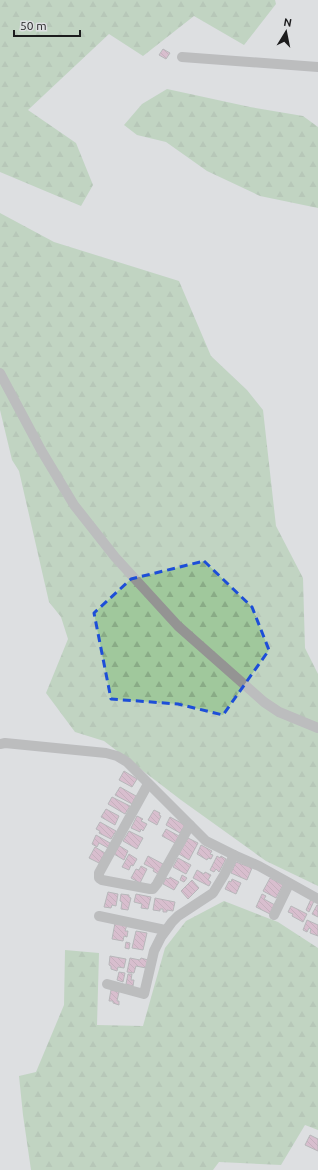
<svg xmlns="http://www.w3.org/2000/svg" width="318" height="1170" viewBox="0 0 318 1170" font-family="Ubuntu,sans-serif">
	<defs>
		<pattern id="forest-firs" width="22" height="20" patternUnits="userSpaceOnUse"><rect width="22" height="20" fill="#a0c89c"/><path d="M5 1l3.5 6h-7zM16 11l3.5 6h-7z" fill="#89ab86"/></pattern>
		<pattern id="building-back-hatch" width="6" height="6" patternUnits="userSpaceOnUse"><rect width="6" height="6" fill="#d397b6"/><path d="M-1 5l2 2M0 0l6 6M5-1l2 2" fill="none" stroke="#aa7a93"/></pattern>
	</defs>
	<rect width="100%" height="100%" fill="#dddfe1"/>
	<g fill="url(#forest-firs)">
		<path d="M0 0H275L276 4 244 45 194 16 143 56 109 34 28 110 76 143 93 185 81 206 0 172Z"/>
		<path d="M167 89 250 107 303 116 318 127V208L260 196 207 171 166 142 137 135 124 125 142 104Z"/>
		<path d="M0 213 54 242 179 281 211 356 247 390 263 410 276 526 303 578 305 648 318 674V886L266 861 181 800 104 741 75 732 46 693 68 639 61 617 49 602 19 471 12 460 0 410Z"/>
		<path d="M224 901 278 922 318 948V1130L305 1125 281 1165 219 1162 213 1170H31L23 1115 19 1076 36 1072 64 1005 65 950 99 953 97 1025 143 1026 165 948 186 921Z"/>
	</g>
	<g fill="url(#building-back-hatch)" stroke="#8a8889">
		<path d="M163 49 170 53 166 59 159 55Z"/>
		<path d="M124 771 137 779 132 787 119 780Z"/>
		<path d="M120 787 136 796 132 804 115 795Z"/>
		<path d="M112 797 130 806 125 814 108 804Z"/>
		<path d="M106 809 119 816 115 825 101 817Z"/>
		<path d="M154 810 160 813 159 815 161 816 157 825 148 820Z"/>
		<path d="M137 816 143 819 141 821 147 824 143 831 141 829 140 832 131 828Z"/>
		<path d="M170 817 185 825 180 833 166 825Z"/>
		<path d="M100 822 116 831 111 839 99 833 100 831 96 829Z"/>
		<path d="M166 829 179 836 175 843 162 836Z"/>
		<path d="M129 831 143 838 137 849 123 841Z"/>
		<path d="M96 835 110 843 108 848 99 843 97 847 92 844Z"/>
		<path d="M188 838 198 843 189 860 179 854Z"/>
		<path d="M118 845 128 851 124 860 114 854Z"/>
		<path d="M201 845 212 851 210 854 213 855 211 859 208 858 207 860 197 854Z"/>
		<path d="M95 847 105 853 99 863 89 858Z"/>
		<path d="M129 854 137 859 133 866 131 865 129 870 122 867Z"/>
		<path d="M148 856 163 864 158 874 153 871 154 869 144 864Z"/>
		<path d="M217 856 220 858 221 856 226 859 219 872 216 869 214 872 210 870Z"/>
		<path d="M178 858 191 865 186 874 173 867Z"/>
		<path d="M236 862 252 868 247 880 231 873Z"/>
		<path d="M141 866 147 869 140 883 131 878 136 869 139 870Z"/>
		<path d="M197 870 204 874 205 872 211 875 208 880 211 882 209 886 193 878Z"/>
		<path d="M182 875 187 878 184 882 180 880Z"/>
		<path d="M170 877 179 882 174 890 163 884 166 878 169 879Z"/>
		<path d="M270 878 283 885 276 898 263 891Z"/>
		<path d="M232 879 241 883 236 894 225 889 229 881 231 882Z"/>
		<path d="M192 880 199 888 188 899 181 891Z"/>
		<path d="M108 892 118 894 116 906 112 905 111 908 104 907Z"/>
		<path d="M121 894 129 895V897L131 898 128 910 121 909 122 902 120 901Z"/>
		<path d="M136 894 151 897 148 909 141 908 142 904 134 902Z"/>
		<path d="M262 894 266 896 264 899 275 905 270 914 256 907Z"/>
		<path d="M155 898 175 902 173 911 167 910V912H163V909H160V911L153 910Z"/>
		<path d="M311 899 314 901 309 912 306 910Z"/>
		<path d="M317 905H318V917L312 914Z"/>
		<path d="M291 906 307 914 303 922 292 916 293 914 288 912Z"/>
		<path d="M307 920 318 925V936L310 933 311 929 309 928 307 932 303 930Z"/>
		<path d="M115 923 127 925 125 931H128L127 937 124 936 123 941 112 939Z"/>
		<path d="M136 931 147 933 143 950 132 948Z"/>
		<path d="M126 942 130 943 129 949 125 948Z"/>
		<path d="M110 956 126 959 124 968 118 967 117 971 111 969V966L109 965Z"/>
		<path d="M130 958 140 960 141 958 148 960 146 968 136 966 134 973 127 972Z"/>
		<path d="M119 972 125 973 123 982 117 980Z"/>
		<path d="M128 974H132L131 980H134L133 986 126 984Z"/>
		<path d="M111 990 119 992 117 1001H119V1005L113 1003V1001H109Z"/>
		<path d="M310 1135 318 1139V1151L305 1145Z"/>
	</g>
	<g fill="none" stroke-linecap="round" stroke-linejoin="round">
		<g stroke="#949493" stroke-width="10">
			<path d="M182 57 318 67"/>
			<path d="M0 373 41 450 74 505 115 557 178 626 264 702 279 712 318 728"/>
			<path d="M0 744 5 743 106 753 117 756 127 762 206 841 234 855 259 866 318 899"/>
			<path d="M148 784 99 873V878L102 880 150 889H153L157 884 190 825"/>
			<path d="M274 915 289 884"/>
			<path d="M99 916 165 930"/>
			<path d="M107 984 144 994 154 951 161 937 172 922 178 916 213 893 224 875 234 855"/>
		</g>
	</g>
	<path d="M0 0H318V1170H0ZM204 561 252 607 269 650 223 715 178 704 111 699 94 613 131 579Z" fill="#dddfe1" fill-opacity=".55" fill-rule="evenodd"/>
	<path fill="none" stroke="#1d4ed8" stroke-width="3" stroke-dasharray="8 5" stroke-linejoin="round" d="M204 561 252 607 269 650 223 715 178 704 111 699 94 613 131 579Z"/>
	<g transform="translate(286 32) rotate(10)" stroke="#dddfe1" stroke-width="3" paint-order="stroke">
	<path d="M0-3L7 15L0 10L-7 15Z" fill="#1c1c1d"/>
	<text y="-6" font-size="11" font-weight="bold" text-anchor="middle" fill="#1c1c1d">N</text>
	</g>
	<path d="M14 30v6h66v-6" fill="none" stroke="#1c1c1d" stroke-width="2"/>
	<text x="20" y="30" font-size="12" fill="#1c1c1d" stroke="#dddfe1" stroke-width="3" paint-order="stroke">50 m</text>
</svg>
